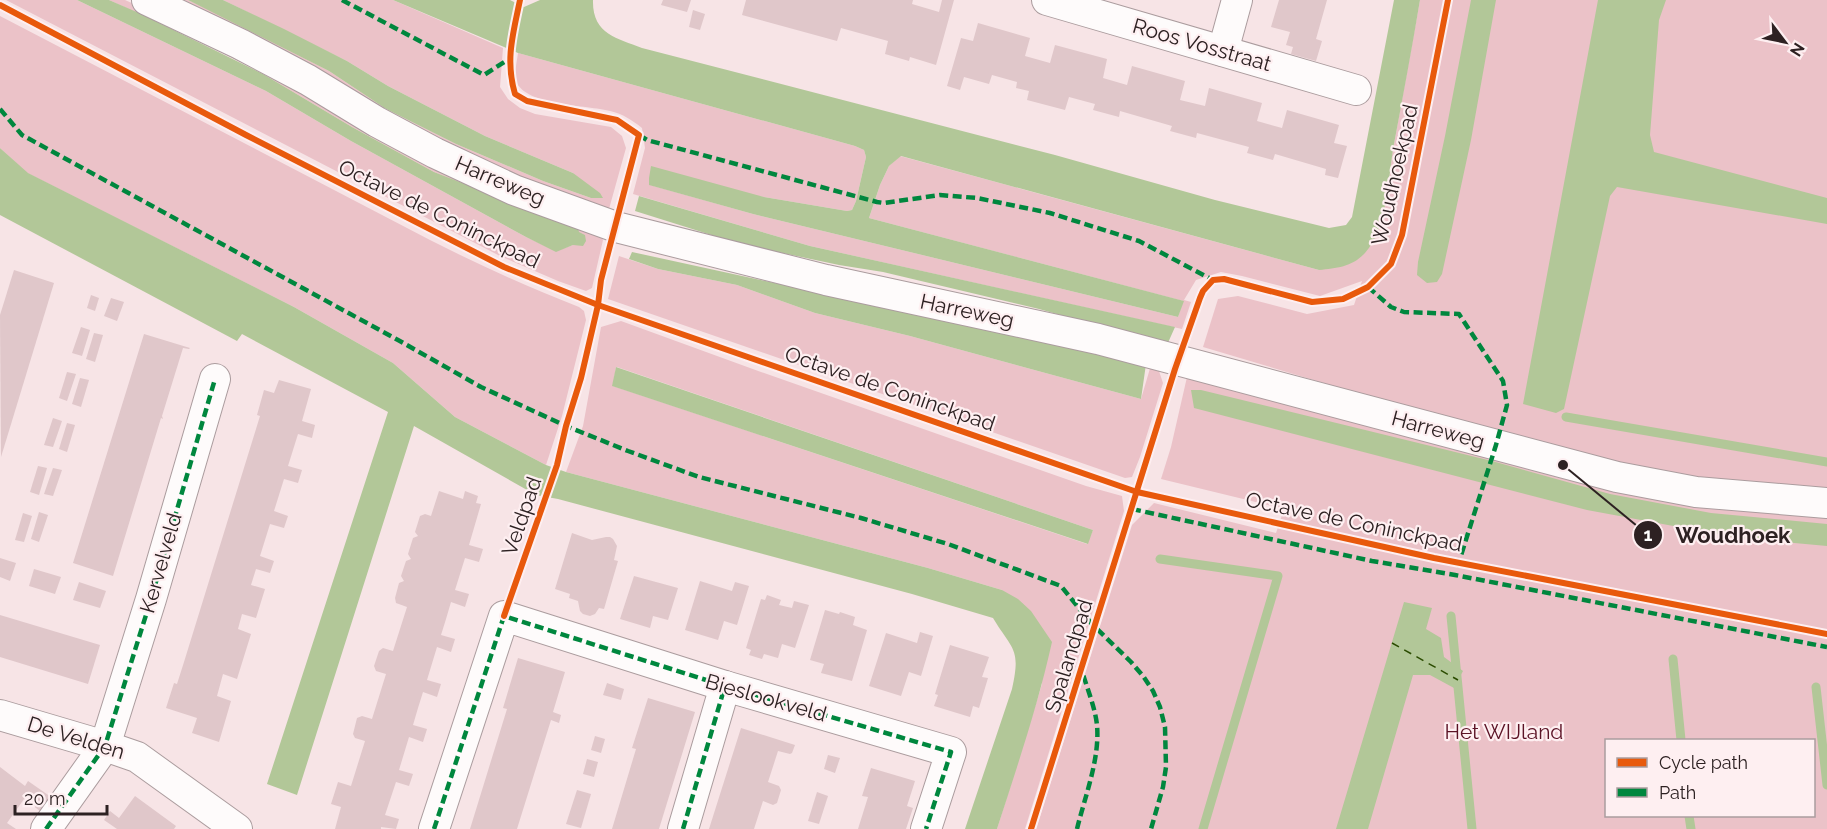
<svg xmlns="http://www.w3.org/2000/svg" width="1827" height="829" viewBox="0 0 1827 829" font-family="Raleway,sans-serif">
	<rect width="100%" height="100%" fill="#f7e4e6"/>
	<g fill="#ebc2c8" fill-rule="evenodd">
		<path d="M6 0H77L266 91 351 141 526 237 556 251 573 245 485 193 434 172 352 127 263 74 209 46 109 0H125L174 22 599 232 603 240 592 288 586 291 558 281 500 256Z"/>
		<path d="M169 0H188L220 15 329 71 386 109 456 144 543 181 591 198 573 173 485 136 388 86 347 61 223 0H393L503 48 500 87 508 99 520 108 535 114 611 127 622 136 626 148 609 209 494 171Z"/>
		<path d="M1420 0H1827V829H1036L1132 525 1154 503 1276 533 1284 509 1161 479 1171 447 1187 377 1318 409 1327 384 1203 347 1218 299 1238 296 1307 314 1354 305 1362 281 1320 296 1242 276 1221 272 1196 280 1184 300 1191 302 1182 329 810 246 633 194 645 148 642 128C632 120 623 114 610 111 588 105 525 106 516 81 514 73 517 61 518 53L855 146 864 150 866 157 856 201 852 210 847 211 764 197 650 185 753 214 1178 317 1183 301 869 218 880 185 889 166 900 156 1319 270 1388 196 1392 155ZM1606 740H1814V816H1606Z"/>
		<path d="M0 16 430 240C479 265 528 287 579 307L584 311 586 320 562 416 546 465 455 417 393 363 294 307 27 173 0 148Z"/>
		<path d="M619 256 658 269 737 285 815 313 910 336 1141 399 1151 365 1158 368 1163 383 1140 457 1132 477 1125 478 608 299Z"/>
		<path d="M621 321 761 372 1086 486 1122 496 1124 511 1025 829H997L1042 684 1002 590 928 568 566 472 583 426 601 327ZM616 367H617L1093 530 1087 544 613 386Z"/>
	</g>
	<g fill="#b2c798">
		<path d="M77 0H109L139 13 263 74 352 127 434 172 578 228 579 232 585 235 586 241 583 246 573 245 556 252 526 237 351 141 266 91Z"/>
		<path d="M188 0H223L284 29 347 61 388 86 485 136 573 173 600 193 603 198H591L543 181 456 144 386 109 329 71Z"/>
		<path d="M393 0H510L524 7 540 0H593C592 34 617 38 642 48L1055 155 1215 200 1329 228 1346 225 1352 217 1394 0H1420C1412 48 1403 96 1394 144 1388 176 1388 228 1365 253 1352 267 1337 268 1319 270L901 156 889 166 880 185 869 218 1184 301 1178 317 753 214 649 185V178L651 166 764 197 847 211 852 210 856 201 866 157 864 150 855 146 518 53Z"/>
		<path d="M1471 0H1496L1471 140 1442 274 1437 282 1427 283 1417 275 1418 262 1445 136Z"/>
		<path d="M1598 0H1666L1659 20 1650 135 1654 152 1827 198V224L1617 187 1610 196 1564 409 1556 413 1523 404Z"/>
		<path d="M0 148 28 173 294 307 393 363 455 417 546 465 566 472 928 568 1002 590 1018 599 1031 611 1052 642C1038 705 1017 767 997 829H965L1012 689C1021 648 1013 651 993 618L912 594 558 499 536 495 414 426 297 795 267 784 388 412 242 334 237 341 0 215Z"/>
		<path d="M639 196 810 246 1175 327 1167 345 1039 309 883 272 839 265 740 244 635 211Z"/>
		<path d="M632 252 1146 364 1141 399 910 336 815 313 737 285 658 269 629 259Z"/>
		<path d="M616 367 1093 530 1088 544 612 386Z"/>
		<path d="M1191 390H1201L1492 461 1610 494 1711 513 1827 524V546L1738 538 1587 510 1194 408Z"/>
		<path d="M1404 602 1432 608 1426 629 1441 638 1444 657 1463 671 1454 688 1430 675H1413L1368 829H1336Z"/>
	</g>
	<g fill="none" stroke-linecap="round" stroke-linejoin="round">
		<g stroke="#b2c798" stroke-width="9">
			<path d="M1566 417 1827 462"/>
			<path d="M1160 559 1278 576 1203 829"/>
			<path d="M1451 616 1472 829"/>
			<path d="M1673 659 1681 740"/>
			<path d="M1816 687 1827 785"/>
			<path d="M1689 816 1691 829"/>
		</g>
		<path stroke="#2b4c00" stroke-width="1.5" stroke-dasharray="8 6" stroke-linecap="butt" d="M1392 643 1458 680"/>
	</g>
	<g fill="#e0c7ca">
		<path d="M663 0H691L687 12 661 5Z"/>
		<path d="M746 0H913L912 4 939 12 942 0H954L936 65 910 57 909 61 885 54 888 41 841 28 837 41 742 15Z"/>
		<path d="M1279 0H1327L1316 39 1322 41 1316 61 1291 54 1293 47 1286 45 1290 32 1271 27Z"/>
		<path d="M693 10 705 14 700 30 689 27Z"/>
		<path d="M978 23 1030 38 1025 56 1050 63 1055 45 1107 59 1103 78 1127 85 1132 66 1185 81 1180 100 1205 106 1209 88 1262 103 1257 121 1282 128 1287 110 1339 125 1334 143 1347 146 1338 178 1325 175 1326 169 1275 154 1273 160 1247 153 1249 147 1197 133 1196 138 1170 131 1172 126 1120 111 1119 117 1093 110 1095 104 1069 97 1065 110 1027 100 1029 91 1016 88 1017 82 992 75 989 84 964 77 960 90 947 86 961 38 973 41Z"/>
		<path d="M14 270 54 283 1 457 0 315Z"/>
		<path d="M91 295 99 298 95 311 87 308Z"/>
		<path d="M111 298 124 302 117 321 104 316Z"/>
		<path d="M81 327 90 330 82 356 72 353Z"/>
		<path d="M94 333 103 335 95 362 86 359Z"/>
		<path d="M144 334 190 348 189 349 183 348 162 416 163 419 161 418 113 576 73 563Z"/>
		<path d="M67 372 76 374 67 401 59 398Z"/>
		<path d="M80 378 89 380 81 407 72 404Z"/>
		<path d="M279 380 311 389 302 421 315 425 312 438 298 434 288 466 302 470 298 483 284 479 274 511 288 516 284 528 270 524 260 556 274 561 270 573 256 569 251 585 265 589 256 618 242 614 238 629 251 634 237 679 223 674 217 696 231 701 219 742 192 733 197 718 166 708 174 683 177 684 184 662 260 416 257 415 264 390 274 393Z"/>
		<path d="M53 418 62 421 53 447 44 445Z"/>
		<path d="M67 423 75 425 67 452 59 449Z"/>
		<path d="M38 466 47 468 39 495 30 492Z"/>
		<path d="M53 468 62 470 53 496 44 494Z"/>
		<path d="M439 491 463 499 465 491 478 496 476 503 481 504 469 545 483 549 479 562 465 558 455 590 469 594 465 607 451 602 446 619 441 635 455 639 451 652 437 647 427 680 441 684 437 697 423 692 418 708 413 725 427 729 423 742 409 737 399 770 413 774 409 786 396 782 385 815 399 819 396 829 381 827V829H335L341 807 331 804 338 782 351 786 365 741 355 738 353 734 357 718 362 716 372 719 386 674 376 671 374 666 379 651 383 648 393 651 407 607 396 603 395 598 399 583 404 581 401 576 406 561 411 559 408 554 413 538 418 536 415 532 420 516 425 514 431 516Z"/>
		<path d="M39 512 48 515 39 542 31 539Z"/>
		<path d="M23 513 32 516 24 542 15 540Z"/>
		<path d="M572 533 592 540 606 537H610L613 539 617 546 614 560 618 561 604 609 599 608 595 614 590 616 583 614 580 611 578 601 569 598 570 594 555 589Z"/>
		<path d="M0 558 16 563 10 581 0 577Z"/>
		<path d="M34 569 61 577 55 594 29 586Z"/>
		<path d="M634 576 678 588 668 620 653 616 650 628 620 619Z"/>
		<path d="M700 581 732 591 735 582 749 586 737 625 724 621 718 640 685 630Z"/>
		<path d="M79 582 106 591 100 608 73 600Z"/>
		<path d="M767 595 781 600 779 605 792 608 794 601 809 605 795 648 782 644 778 658 764 654 762 659 749 655 751 650 746 648 761 599 765 600Z"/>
		<path d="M825 610 839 614 840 612 855 617 853 625 867 630 852 681 821 673 824 664 810 660Z"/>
		<path d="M0 615 100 645 88 684 0 657Z"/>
		<path d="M920 632 933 636 921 676 909 672 901 696 869 686 886 633 917 643Z"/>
		<path d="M950 645 989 657 982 677 988 678 979 708 973 706 970 717 934 706 938 695 935 694Z"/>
		<path d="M518 658 565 672 553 712 561 715 559 723 551 720 517 829H470L507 709 503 708Z"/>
		<path d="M607 683 624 689 621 700 603 695Z"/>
		<path d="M648 698 695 712 659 829H612L636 749 632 748Z"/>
		<path d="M741 728 795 745 792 753 790 754 778 751 768 782 779 786 781 790 777 803 773 805 763 801 754 829H709Z"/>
		<path d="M595 736 605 739 601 753 591 750Z"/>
		<path d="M828 755 840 758 835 773 824 769Z"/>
		<path d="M587 759 598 762 594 777 583 774Z"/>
		<path d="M0 767 25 786 28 781 51 797 40 811 24 799 7 823 16 829H0Z"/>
		<path d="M871 768 915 781 907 806 913 808 906 829H858L868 797 862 796Z"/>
		<path d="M577 790 591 794 581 828 566 824Z"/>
		<path d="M817 792 828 796 819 824 808 821Z"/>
		<path d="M135 796 176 826 174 829H117L104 820 110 811 119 818Z"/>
	</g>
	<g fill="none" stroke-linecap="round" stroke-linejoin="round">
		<g stroke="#ab9c9e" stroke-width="32">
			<g id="minor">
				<path d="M147 0 240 44 308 80 377 122 435 153 514 190 616 227 826 280 1098 339 1617 477 1696 492 1827 503"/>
				<path d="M1047 0 1356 90"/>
				<path d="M1223 51 1237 0"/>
				<path d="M0 715 105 746 137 757 237 829"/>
				<path d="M46 829 105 746 151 599 215 379"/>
				<path d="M434 829 504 616 725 686 951 752 926 829"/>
				<path d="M683 829 725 686"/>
			</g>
		</g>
		<use href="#minor" stroke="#fefbfb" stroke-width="30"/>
		<g stroke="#00873e" stroke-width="4.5" stroke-dasharray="9 4.5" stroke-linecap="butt">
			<path d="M342 0 484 75 509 59"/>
			<path d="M0 109 22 135 398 340 481 387 566 426 628 451 699 477 861 518 948 544 1061 586 1091 623 1131 662 1143 676 1153 691 1160 707 1165 727 1166 767 1163 787 1151 829"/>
			<path d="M639 135 647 140 877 202 884 203 940 195 977 198 1050 213 1139 241 1213 280"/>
			<path d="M1368 287 1391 307 1404 312 1459 314 1503 381 1507 405 1496 445 1457 568"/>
			<path d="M1132 509 1372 561 1455 575 1827 647"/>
			<path d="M46 829 105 746 151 599 215 379"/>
			<path d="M434 829 504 616 725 686 951 752 926 829"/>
			<path d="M683 829 725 686"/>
			<path d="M1077 829C1085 796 1100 759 1097 725 1095 707 1087 688 1082 671"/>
		</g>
		<g stroke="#feeff1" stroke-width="10">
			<g id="cycleway">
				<path d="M0 5 246 135 504 267 598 305 1137 492 1434 558 1827 634"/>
				<path d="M504 616 557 465 566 426 581 378 598 305 601 280 639 135 617 120 527 101 515 94C505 60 513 34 520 0"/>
				<path d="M1031 829 1175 369 1200 298 1203 291 1213 280 1224 279 1312 302 1343 299 1368 287 1391 264 1402 235 1448 0"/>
			</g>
		</g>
		<use href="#cycleway" stroke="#e8590c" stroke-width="6"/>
	</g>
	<g text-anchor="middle" stroke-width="4.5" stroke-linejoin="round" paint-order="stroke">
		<g font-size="21" fill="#2d2122" stroke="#feeff1">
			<text transform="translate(1202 45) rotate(16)" y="7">Roos Vosstraat</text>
			<text transform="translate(1395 175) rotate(-77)" y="7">Woudhoekpad</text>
			<text transform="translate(500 181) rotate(23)" y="7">Harreweg</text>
			<text transform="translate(439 214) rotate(26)" y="7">Octave de Coninckpad</text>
			<text transform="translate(967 311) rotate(12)" y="7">Harreweg</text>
			<text transform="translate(890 389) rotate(19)" y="7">Octave de Coninckpad</text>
			<text transform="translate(1438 430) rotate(15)" y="7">Harreweg</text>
			<text transform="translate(522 516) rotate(-71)" y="7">Veldpad</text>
			<text transform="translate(1354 522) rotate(12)" y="7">Octave de Coninckpad</text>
			<text transform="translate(161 563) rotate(-74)" y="7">Kervelveld</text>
			<text transform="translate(1069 656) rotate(-73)" y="7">Spalandpad</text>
			<text transform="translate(766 698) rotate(16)" y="7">Bieslookveld</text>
			<text transform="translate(76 738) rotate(17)" y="7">De Velden</text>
		</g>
		<g font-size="21" fill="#5b1225" stroke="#feeff1">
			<text x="1504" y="739">Het WIJland</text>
		</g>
	</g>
	<path fill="none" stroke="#2d2122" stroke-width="2" d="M1563 465L1648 535"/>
	<g fill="#2d2122" stroke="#feeff1" stroke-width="2">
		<circle cx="1563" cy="465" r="6"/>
		<circle cx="1648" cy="535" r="15"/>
	</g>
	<g font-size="18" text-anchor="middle" font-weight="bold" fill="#fff">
		<text x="1648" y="541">1</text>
	</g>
	<g font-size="22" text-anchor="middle" font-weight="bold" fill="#2d2122" stroke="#feeff1" stroke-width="4.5" stroke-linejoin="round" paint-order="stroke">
		<text x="1733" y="543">Woudhoek</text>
	</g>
	<rect x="1605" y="739" width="210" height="78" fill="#feeff1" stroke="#aa9d9e" stroke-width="1.5"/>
	<rect x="1617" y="758" width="30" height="9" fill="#e8590c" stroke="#aa9d9e" stroke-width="1.5"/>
	<text x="1659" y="769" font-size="18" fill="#2d2122">Cycle path</text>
	<rect x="1617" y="788" width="30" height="9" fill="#00873e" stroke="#aa9d9e" stroke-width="1.5"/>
	<text x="1659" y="799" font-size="18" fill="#2d2122">Path</text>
	<g transform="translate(1785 42) rotate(122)" stroke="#feeff1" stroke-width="4.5" paint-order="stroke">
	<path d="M0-4.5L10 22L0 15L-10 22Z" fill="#2d2122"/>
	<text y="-9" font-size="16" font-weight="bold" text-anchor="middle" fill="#2d2122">N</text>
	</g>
	<path d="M15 805v9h92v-9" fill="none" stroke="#2d2122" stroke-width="3"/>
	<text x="24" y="805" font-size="18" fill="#2d2122" stroke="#feeff1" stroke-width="4.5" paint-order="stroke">20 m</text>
</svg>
